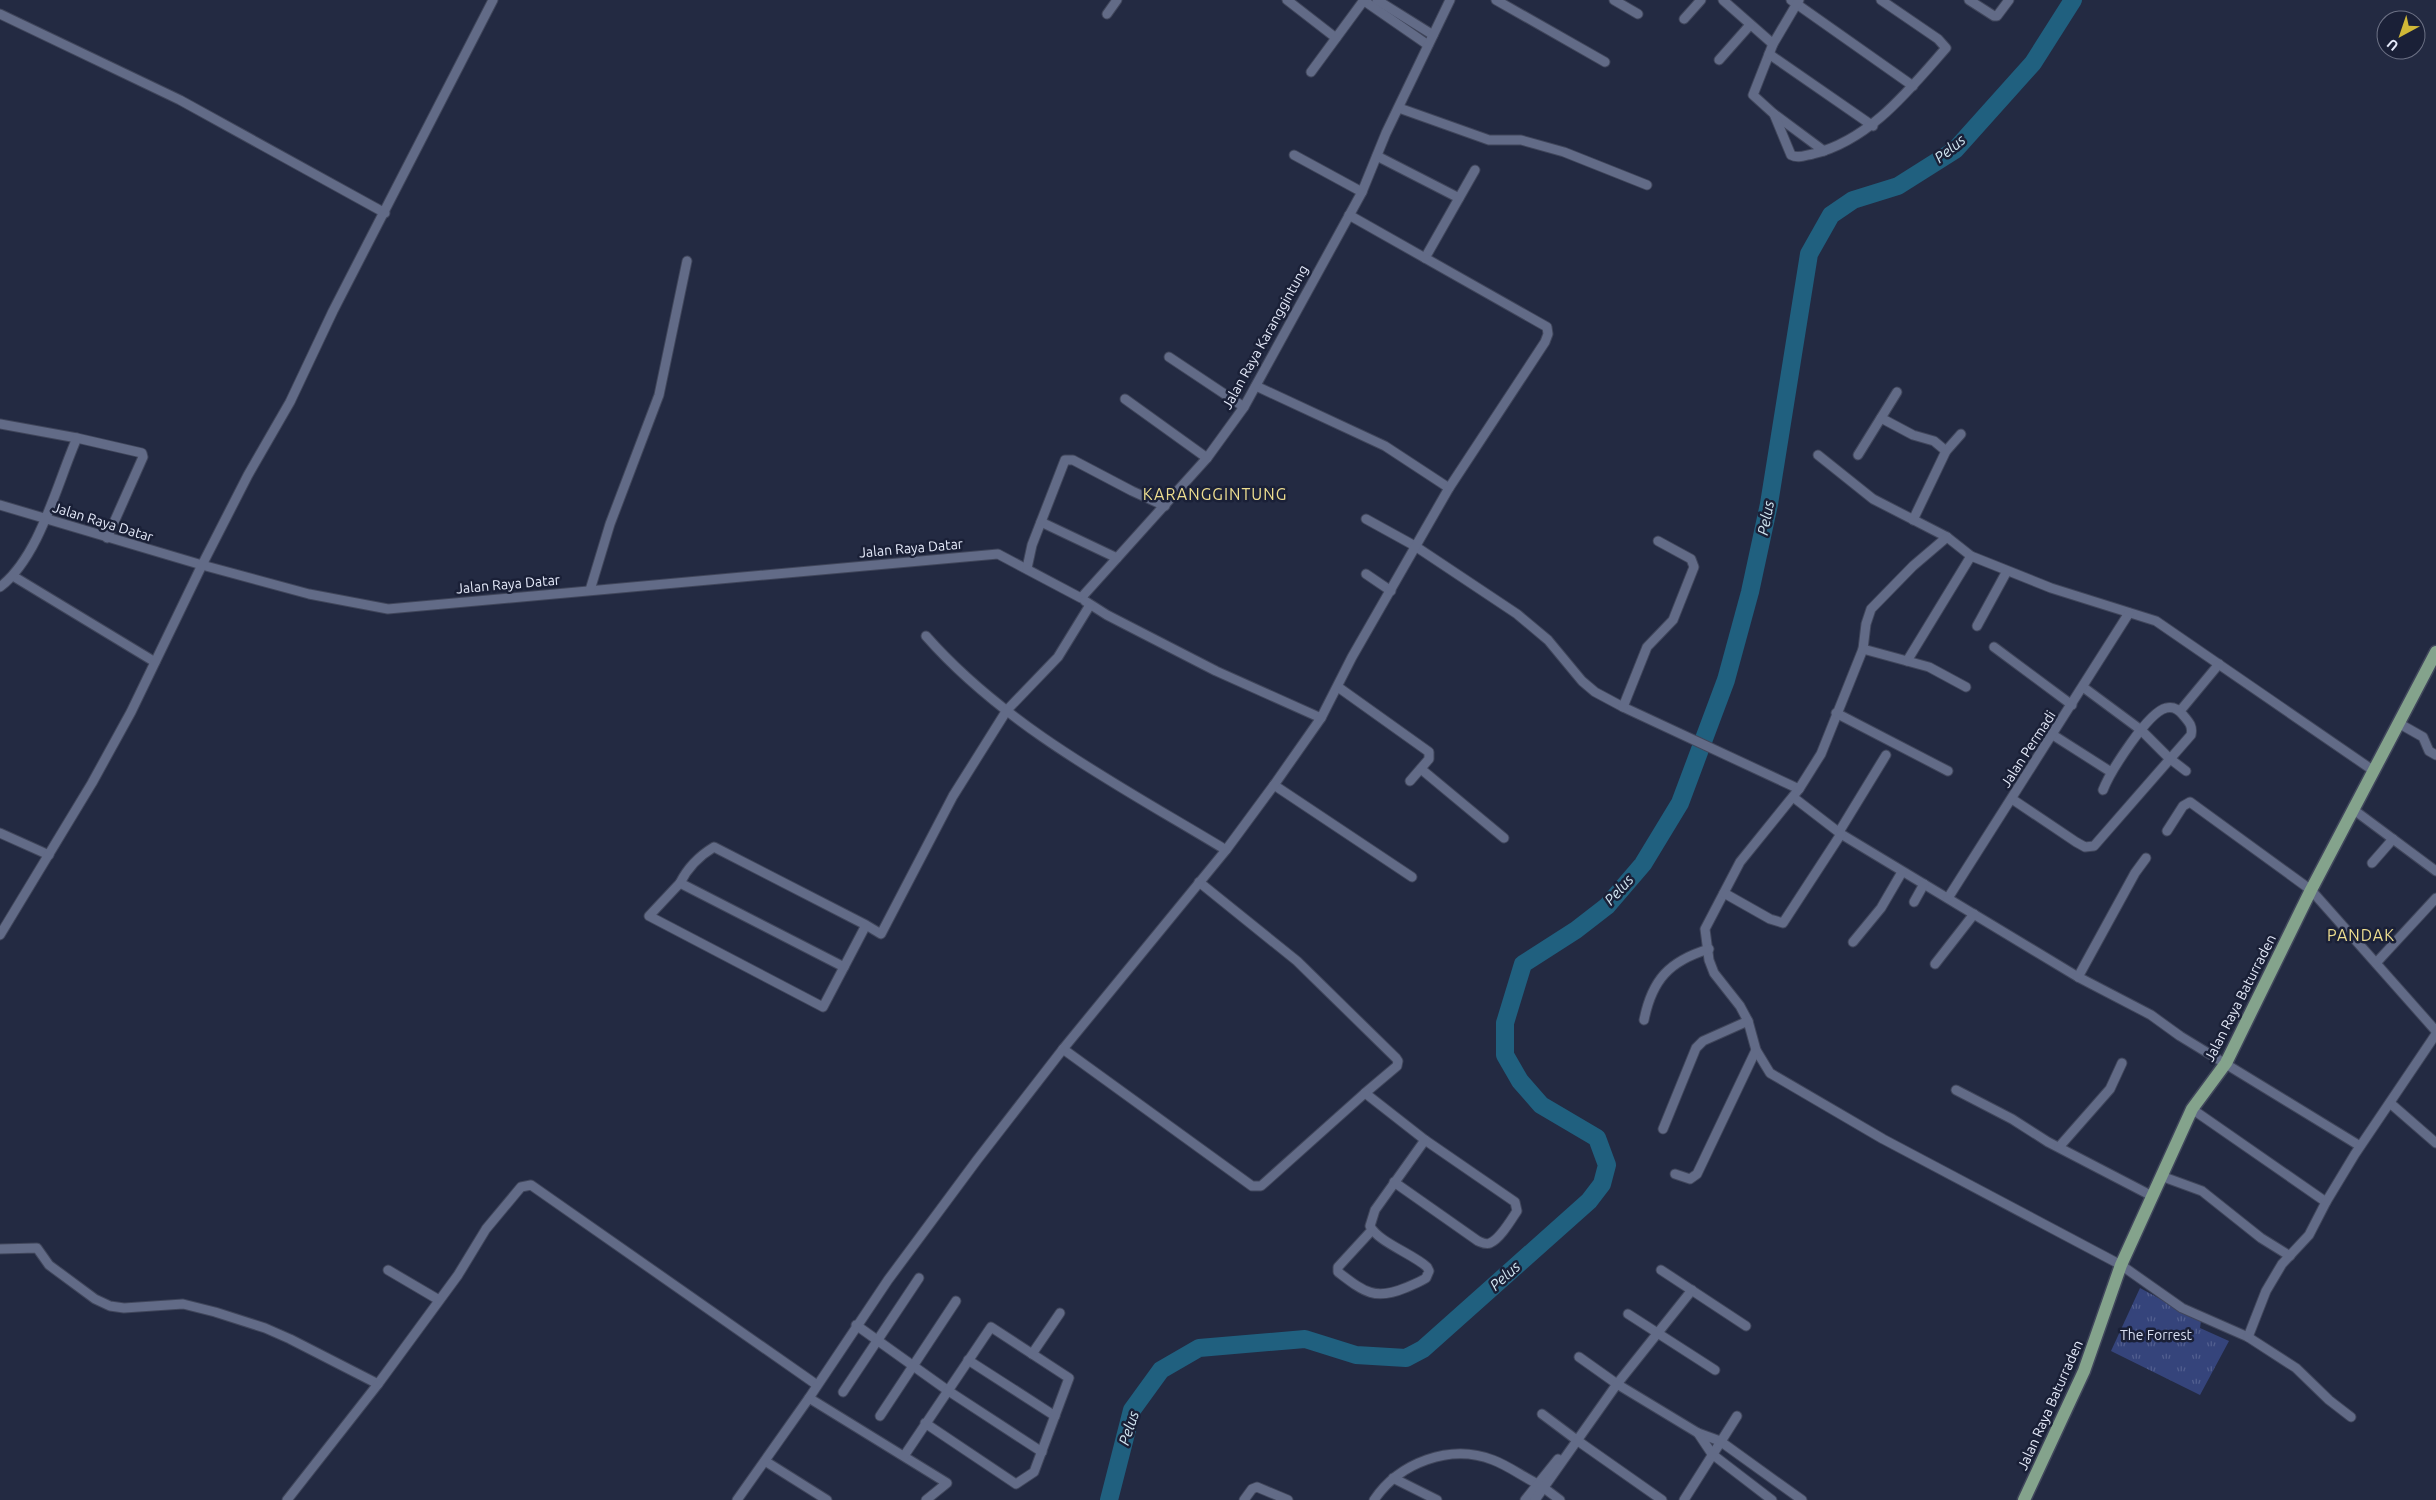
<svg xmlns="http://www.w3.org/2000/svg" width="2436" height="1500" viewBox="0 0 2436 1500" font-family="Ubuntu,sans-serif">
	<defs>
		<pattern id="grass-tufts" width="24" height="20" patternUnits="userSpaceOnUse" patternTransform="scale(1.25)"><rect width="24" height="20" fill="#35447b"/><path d="M3 7l-1-3M5 7V3M7 7l1-3M15 17l-1-3M17 17v-4M19 17l1-3" fill="none" stroke="#525f8f"/></pattern>
	</defs>
	<rect width="100%" height="100%" fill="#232a42"/>
	<path fill="url(#grass-tufts)" d="M2140 1288 2201 1321 2200 1328 2229 1341 2200 1395 2111 1351Z"/>
	<g fill="none" stroke-linecap="round" stroke-linejoin="round">
		<path stroke="#20607f" stroke-width="18" d="M1109 1500 1132 1410 1161 1370 1199 1348 1305 1339 1356 1355 1406 1358 1423 1349 1589 1201 1602 1184 1607 1165 1597 1138 1541 1105 1520 1081 1505 1055V1023L1523 964 1576 930 1607 906 1643 864 1680 803 1726 680 1750 592 1769 504 1809 254 1831 215 1853 200 1898 186 1955 150 2033 63 2073 0"/>
		<g stroke="#40465b" stroke-width="11">
			<g id="street">
				<path d="M1287 0 1336 38"/>
				<path d="M1363 0 1428 45"/>
				<path d="M1377 0 1433 35"/>
				<path d="M1496 0 1605 62"/>
				<path d="M1614 0 1638 14"/>
				<path d="M1723 0 1773 44"/>
				<path d="M1791 0 1913 86"/>
				<path d="M1799 0 1773 44 1753 95 1774 114 1824 151"/>
				<path d="M1969 0 1994 16H1997L2009 0"/>
				<path d="M0 14 180 100 385 213"/>
				<path d="M1107 14 1117 0"/>
				<path d="M1684 19 1701 0"/>
				<path d="M1769 54 1873 126"/>
				<path d="M1719 60 1750 25"/>
				<path d="M1311 72 1364 0"/>
				<path d="M1399 108 1489 140H1521L1564 152 1647 185"/>
				<path d="M1774 114 1791 155C1798 159 1806 155 1813 154 1870 140 1909 90 1946 48L1938 39 1881 0"/>
				<path d="M1294 155 1362 192"/>
				<path d="M1377 156 1459 198"/>
				<path d="M1425 258 1475 170"/>
				<path d="M1169 357 1244 407"/>
				<path d="M1256 386 1385 446 1449 488"/>
				<path d="M1125 399 1207 458"/>
				<path d="M1881 418 1913 435 1934 441 1946 451"/>
				<path d="M0 424 77 438 142 453 143 457 107 538"/>
				<path d="M1818 455 1873 499 1947 537 1971 556 2051 588 2156 621 2374 771"/>
				<path d="M1858 455 1897 392"/>
				<path d="M0 505 202 565 309 594 388 609 998 554 1081 598 1207 458 1244 407 1362 192 1386 133 1450 0"/>
				<path d="M1366 519 1415 546 1517 614 1548 640 1582 681 1595 692 1623 707 1799 789"/>
				<path d="M1913 520 1946 451 1961 434"/>
				<path d="M1041 522 1117 558"/>
				<path d="M1947 537 1913 566 1871 609 1866 624 1863 649 1821 754 1799 789 1740 862 1705 929 1709 960 1714 973 1740 1006 1748 1021 1756 1050 1770 1073 1883 1139 2121 1265 2182 1308 2248 1337 2296 1368 2329 1400 2351 1417"/>
				<path d="M1027 568 1032 545 1065 460H1073L1132 491 1165 506"/>
				<path d="M1366 574 1391 591"/>
				<path d="M13 576 155 662"/>
				<path d="M0 587C40 556 57 483 77 438"/>
				<path d="M590 590 610 524 659 395 687 261"/>
				<path d="M1085 601 1107 615 1216 671 1321 718"/>
				<path d="M1977 626 2007 571"/>
				<path d="M926 636C1007 728 1122 787 1226 850"/>
				<path d="M1994 647 2072 705"/>
				<path d="M1863 649 1929 667 1966 687"/>
				<path d="M1907 661 1971 556"/>
				<path d="M1338 687 1429 752V759L1410 781"/>
				<path d="M2083 687 2141 730 2169 758 2186 771"/>
				<path d="M1623 707 1647 647 1673 620 1694 567 1691 559 1658 541"/>
				<path d="M2180 711 2219 664"/>
				<path d="M1836 713 1948 771"/>
				<path d="M2400 724 2423 737 2429 751 2436 755"/>
				<path d="M2053 735 2111 772"/>
				<path d="M1421 769 1504 838"/>
				<path d="M1274 785 1412 877"/>
				<path d="M1793 797 1841 834 2078 977 2151 1015 2180 1036 2360 1146"/>
				<path d="M2012 799 2076 842 2085 847 2094 846 2191 735C2193 726 2189 722 2183 715 2179 710 2173 706 2166 708 2148 712 2110 772 2103 790"/>
				<path d="M2354 810 2436 871"/>
				<path d="M2167 831 2183 806 2190 802 2311 890 2436 1031"/>
				<path d="M1839 832 1886 755"/>
				<path d="M0 833 49 855"/>
				<path d="M2372 863 2393 839"/>
				<path d="M1199 882 1297 961 1396 1058 1398 1061 1397 1066 1365 1093 1425 1140 1515 1202 1517 1211C1511 1220 1500 1239 1490 1243 1486 1245 1481 1242 1478 1241L1394 1182"/>
				<path d="M680 883 649 916 823 1007 844 967"/>
				<path d="M1724 893 1770 919 1783 923 1841 834"/>
				<path d="M1948 898 2129 613"/>
				<path d="M1914 902 1924 884"/>
				<path d="M866 925 844 967 680 883C688 867 699 856 714 847L866 925 881 934 953 796 1007 710 1058 657 1090 605"/>
				<path d="M0 935 92 783 131 712 202 565 248 475 290 402 333 311 493 0"/>
				<path d="M1853 942 1881 908 1902 872"/>
				<path d="M2376 963 2436 898"/>
				<path d="M1935 964 1974 914"/>
				<path d="M2078 977 2135 873 2146 858"/>
				<path d="M1644 1020C1652 980 1669 961 1709 949"/>
				<path d="M1063 1049 1252 1186H1261L1365 1093"/>
				<path d="M1956 1090 2012 1119 2048 1142 2152 1196"/>
				<path d="M2390 1103 2436 1143"/>
				<path d="M2192 1109 2326 1202"/>
				<path d="M1663 1129 1696 1048 1703 1041 1748 1021"/>
				<path d="M2059 1147 2110 1089 2122 1063"/>
				<path d="M1675 1174 1690 1179 1697 1174 1756 1050"/>
				<path d="M2161 1176 2202 1191 2261 1238 2290 1256"/>
				<path d="M1372 1230 1338 1267V1272C1363 1291 1374 1301 1405 1288 1412 1285 1420 1282 1426 1278L1429 1271 1427 1267C1413 1254 1378 1242 1370 1226L1375 1210 1425 1140"/>
				<path d="M0 1249 37 1248 49 1265 95 1299 110 1306 124 1308 183 1304 215 1312 265 1328 290 1339 378 1384 458 1275 486 1229 521 1187 531 1185 817 1385"/>
				<path d="M388 1270 439 1300"/>
				<path d="M1661 1270 1746 1326"/>
				<path d="M1628 1314 1715 1370"/>
				<path d="M856 1325 947 1390 1042 1452"/>
				<path d="M2248 1337 2266 1291 2282 1264 2309 1235 2326 1202 2355 1154 2436 1034"/>
				<path d="M1032 1354 1060 1313"/>
				<path d="M1579 1357 1617 1384 1698 1433 1720 1441 1802 1500"/>
				<path d="M968 1360 1055 1416"/>
				<path d="M843 1392 919 1278"/>
				<path d="M809 1398 947 1483 926 1500"/>
				<path d="M1542 1414 1578 1441 1662 1500"/>
				<path d="M880 1416 956 1301"/>
				<path d="M1698 1433 1712 1454 1772 1500"/>
				<path d="M904 1456 991 1327 1069 1378 1034 1472 1016 1484 925 1423"/>
				<path d="M765 1461 827 1500"/>
				<path d="M1393 1478 1437 1500"/>
				<path d="M1544 1488 1560 1500"/>
				<path d="M287 1500 378 1384"/>
				<path d="M737 1500 809 1398 888 1280 977 1160 1063 1049 1226 850 1274 785 1321 718 1352 657 1449 488 1545 342 1548 334 1547 327 1349 215"/>
				<path d="M1244 1500 1252 1489 1257 1487 1288 1500"/>
				<path d="M1374 1500C1399 1463 1450 1443 1493 1460 1509 1466 1523 1477 1538 1484"/>
				<path d="M1525 1500 1558 1459"/>
				<path d="M1535 1500 1617 1384 1692 1290"/>
				<path d="M1684 1500 1737 1416"/>
			</g>
		</g>
		<g stroke="#40465b" stroke-width="15">
			<path id="primary" d="M2024 1500 2084 1371 2121 1265 2192 1109 2226 1063 2311 890 2436 652"/>
		</g>
		<use href="#street" stroke="#626b87" stroke-width="9"/>
		<use href="#primary" stroke="#84a38c" stroke-width="12"/>
	</g>
	<g text-anchor="middle" stroke-width="5" stroke-linejoin="round" paint-order="stroke">
		<g font-size="14" fill="#e6ebfb" stroke="#1a2037">
			<text transform="translate(1265 337) rotate(-61)" y="5">Jalan Raya Karanggintung</text>
			<text transform="translate(103 522) rotate(17)" y="5">Jalan Raya Datar</text>
			<text transform="translate(911 548) rotate(-5)" y="5">Jalan Raya Datar</text>
			<text transform="translate(508 584) rotate(-5)" y="5">Jalan Raya Datar</text>
			<text transform="translate(2028 749) rotate(-57)" y="5">Jalan Permadi</text>
			<text transform="translate(2240 998) rotate(-63)" y="5">Jalan Raya Baturraden</text>
			<text transform="translate(2050 1405) rotate(-66)" y="5">Jalan Raya Baturraden</text>
		</g>
		<g font-size="14" fill="#d8dff1" stroke="#1a2037">
			<text x="2156" y="1340">The Forrest</text>
		</g>
		<g font-size="15" font-style="italic" fill="#d3e7f2" stroke="#1a2037">
			<text transform="translate(1950 149) rotate(-39)" y="5">Pelus</text>
			<text transform="translate(1766 518) rotate(-79)" y="5">Pelus</text>
			<text transform="translate(1619 890) rotate(-48)" y="5">Pelus</text>
			<text transform="translate(1505 1276) rotate(-42)" y="5">Pelus</text>
			<text transform="translate(1129 1428) rotate(-72)" y="5">Pelus</text>
		</g>
		<g font-size="16" letter-spacing="1" fill="#eede90" stroke="#1a2037">
			<text x="1215" y="500">KARANGGINTUNG</text>
			<text x="2361" y="941">PANDAK</text>
		</g>
	</g>
	<g transform="translate(2401 35) rotate(220)"><circle r="24" fill="#1a2037" stroke="#6c7185"/>
	<path d="M0-4L9 19L0 12L-9 19Z" fill="#d0b837"/>
	<text y="-8" font-size="14" font-weight="bold" text-anchor="middle" fill="#e6ebfb">U</text>
	</g>
</svg>
